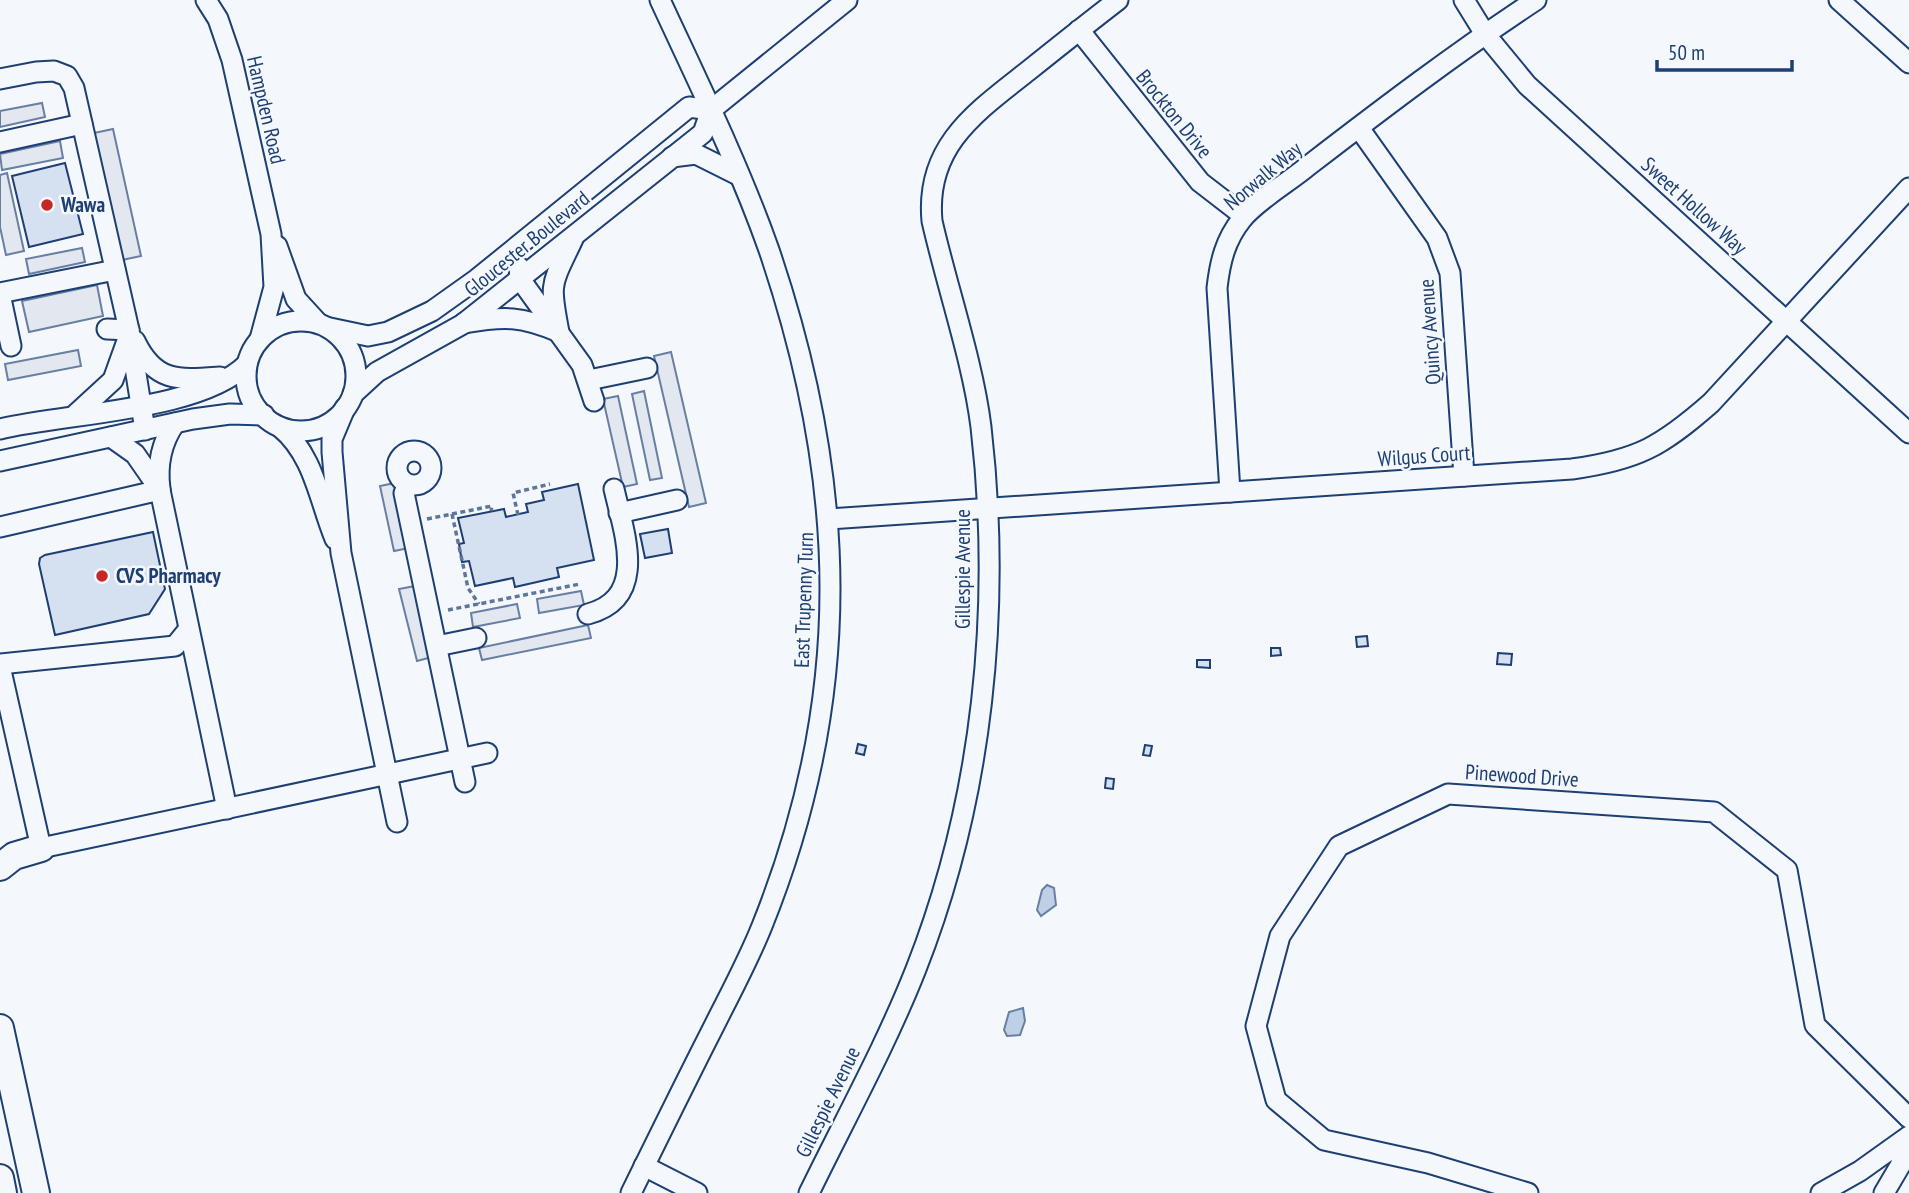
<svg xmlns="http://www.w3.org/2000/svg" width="1909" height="1193" viewBox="0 0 1909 1193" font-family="'PT Sans Narrow',sans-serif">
	<rect width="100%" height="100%" fill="#f4f7fb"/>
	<g fill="#e3e8f0" stroke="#687fa3" stroke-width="2">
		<path d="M42 103 45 117 0 127V111Z"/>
		<path d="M113 129 141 256 122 260 94 133Z"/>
		<path d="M60 141 63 158 2 170 0 154Z"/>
		<path d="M7 173 24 251 6 255 0 227V175Z"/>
		<path d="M82 248 85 262 29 274 26 259Z"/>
		<path d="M97 285 103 316 29 332 22 301Z"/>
		<path d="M78 350 81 366 8 380 5 364Z"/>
		<path d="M671 352 706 503 689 507 654 356Z"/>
		<path d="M644 391 662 478 650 480 632 394Z"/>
		<path d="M618 396 637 484 623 487 603 399Z"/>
		<path d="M395 483 409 548 394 551 380 486Z"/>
		<path d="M415 586 432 657 417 661 399 589Z"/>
		<path d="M581 591 584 605 539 613 537 599Z"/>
		<path d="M517 604 520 618 473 627 471 613Z"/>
		<path d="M588 625 591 638 482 660 479 648Z"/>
	</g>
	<g fill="#bed0e5" stroke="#687fa3" stroke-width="2">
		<path d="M1047 885 1054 888 1056 905 1041 916 1037 910 1042 890Z"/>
		<path d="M1023 1008 1025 1021 1020 1035 1007 1036 1004 1030 1009 1012Z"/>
	</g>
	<g fill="#d5e0f0" stroke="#1d3f73" stroke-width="2">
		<path d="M65 163 83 234 29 247 12 176Z"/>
		<path d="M578 484 594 560 557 568 559 577 515 587 513 578 475 586 469 561 462 562 459 544 464 543 458 518 504 509 506 517 528 512 526 504 544 500 542 492Z"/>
		<path d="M668 529 672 553 645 558 640 534Z"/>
		<path d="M153 532 165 589 149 614 55 635 39 564 40 558 45 555Z"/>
		<path d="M1367 636 1368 646 1357 647 1356 637Z"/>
		<path d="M1271 648H1280L1281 655 1271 656Z"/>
		<path d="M1498 653 1512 654 1511 665 1497 664Z"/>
		<path d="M1197 660H1210V668L1197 667Z"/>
		<path d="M858 744 866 746 864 755 856 753Z"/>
		<path d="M1145 745 1152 746 1150 756 1143 755Z"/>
		<path d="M1106 778 1114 779 1113 789 1105 788Z"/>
	</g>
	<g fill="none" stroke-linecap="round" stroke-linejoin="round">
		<g stroke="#1d3f73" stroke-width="23">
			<g id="minor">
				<path d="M206 0 218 19 232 60 271 234 274 287 260 339"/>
				<path d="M1464 0 1485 34 1527 85 1909 433"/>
				<path d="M1839 0 1909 63"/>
				<path d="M1079 30 1200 182 1244 216"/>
				<path d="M0 79 36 72 54 71 67 76 74 88 129 330 145 430"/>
				<path d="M1359 128 1437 238 1450 273 1464 476"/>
				<path d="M0 142 82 124"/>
				<path d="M672 157 696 154 738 175"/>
				<path d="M277 246 296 299 318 323"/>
				<path d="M519 267 520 279 582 365 594 401"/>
				<path d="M0 293 115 270"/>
				<path d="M0 294 11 346"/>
				<circle cx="301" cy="376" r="55"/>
				<path d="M464 323C505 316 521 316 559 332 549 281 551 286 573 239"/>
				<path d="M330 328 368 336 388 332 432 311 477 279 689 107 711 110"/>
				<path d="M107 329 129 330"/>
				<path d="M135 341C155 383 179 380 220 377"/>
				<path d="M589 380 647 368"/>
				<path d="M353 394 377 372 463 324 703 133 711 110 847 0"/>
				<path d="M345 408 332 439V452L341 553 397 822"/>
				<path d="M76 414 113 380 127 341"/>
				<path d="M280 427C314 455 319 500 335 539"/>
				<path d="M0 429C67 413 200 411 247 364"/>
				<path d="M111 437 135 454 160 490"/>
				<circle cx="414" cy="468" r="17"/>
				<path d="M0 461 193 419 230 414 264 415"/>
				<path d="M409 485 404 493 465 782"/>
				<path d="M160 489C157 466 161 443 175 423"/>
				<path d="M1230 492 1217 288C1220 262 1225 240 1242 219 1256 201 1289 182 1308 166 1382 109 1457 52 1536 0"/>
				<path d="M619 513 677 500"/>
				<path d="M829 519 1572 469C1638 460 1662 446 1711 403L1909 188"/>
				<path d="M0 527 160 490 227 809"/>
				<path d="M588 614C649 598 624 533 614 489"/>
				<path d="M437 646 476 638"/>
				<path d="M0 664 175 646 188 630"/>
				<path d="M0 666 41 848 487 753"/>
				<path d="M644 1166 697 1193"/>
				<path d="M631 1193C658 1138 685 1083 713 1028 730 994 748 961 762 926 855 695 848 483 769 250 739 165 698 82 660 0"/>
				<path d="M809 1193C845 1119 886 1045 916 969 983 799 1002 608 981 427 973 362 947 287 932 221 925 146 976 112 1028 71 1058 47 1088 23 1118 0"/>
				<path d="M1528 1193 1428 1163 1324 1140 1276 1100 1256 1026 1280 936 1339 846 1448 794 1714 812 1787 870 1815 1025 1909 1118"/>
				<path d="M1821 1193 1860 1171 1909 1136"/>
				<path d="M1884 1193 1901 1164 1902 1144"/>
			</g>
		</g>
		<g stroke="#1d3f73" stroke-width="30">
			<g id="major">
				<path d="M0 867 14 856 41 848"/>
				<path d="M0 1028 36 1193"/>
				<path d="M0 1178 3 1193"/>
			</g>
		</g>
		<g stroke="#5e769c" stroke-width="3.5" stroke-dasharray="5 3.5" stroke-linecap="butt">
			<path d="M452 514 468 588 479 604"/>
			<path d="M518 515 513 493 550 484"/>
			<path d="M427 519 492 506 491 511"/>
			<path d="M448 610 580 584"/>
		</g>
		<use href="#minor" stroke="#f4f7fb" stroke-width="19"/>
		<use href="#major" stroke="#f4f7fb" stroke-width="26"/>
	</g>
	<g fill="#c62828" stroke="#f4f7fb" stroke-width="2.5">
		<circle cx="47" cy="205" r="7"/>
		<circle cx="102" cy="576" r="7"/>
	</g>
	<g text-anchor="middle" stroke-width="5" stroke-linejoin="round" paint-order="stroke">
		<g font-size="21" fill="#1d3f73" stroke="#f4f7fb">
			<text transform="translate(266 110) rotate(77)" y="7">Hampden Road</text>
			<text transform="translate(1174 114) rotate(51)" y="7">Brockton Drive</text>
			<text transform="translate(1263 176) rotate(-40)" y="7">Norwalk Way</text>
			<text transform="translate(1694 206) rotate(42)" y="7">Sweet Hollow Way</text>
			<text transform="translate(527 244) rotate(-39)" y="7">Gloucester Boulevard</text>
			<text transform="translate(1430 332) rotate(-94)" y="7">Quincy Avenue</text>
			<text transform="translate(1424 456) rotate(-4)" y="7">Wilgus Court</text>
			<text transform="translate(963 569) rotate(-90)" y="7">Gillespie Avenue</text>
			<text transform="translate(804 600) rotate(-88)" y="7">East Trupenny Turn</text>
			<text transform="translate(1522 776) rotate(4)" y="7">Pinewood Drive</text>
			<text transform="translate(828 1102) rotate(-64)" y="7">Gillespie Avenue</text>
		</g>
		<g font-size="21" font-weight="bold" fill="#1d3f73" stroke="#f4f7fb" text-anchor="start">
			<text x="61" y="212">Wawa</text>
			<text x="116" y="583">CVS Pharmacy</text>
		</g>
	</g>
	<path d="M1657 60v10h135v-10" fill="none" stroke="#1d3f73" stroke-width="3.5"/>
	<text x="1668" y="60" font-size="21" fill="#1d3f73" stroke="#f4f7fb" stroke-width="5" paint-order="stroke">50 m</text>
</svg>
